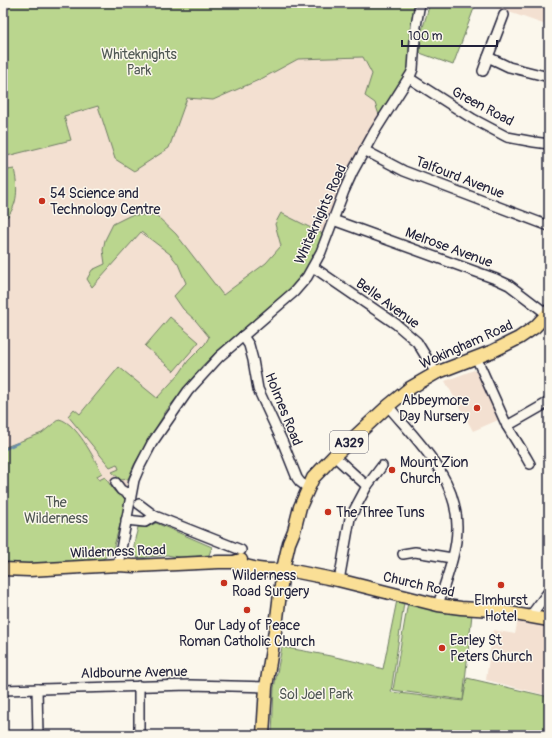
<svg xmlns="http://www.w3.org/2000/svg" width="552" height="738" viewBox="0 0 552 738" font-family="Pangolin,sans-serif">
	<rect width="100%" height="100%" fill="#fbf7ec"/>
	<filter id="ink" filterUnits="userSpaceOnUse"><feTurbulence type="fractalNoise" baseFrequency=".025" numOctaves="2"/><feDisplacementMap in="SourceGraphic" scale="8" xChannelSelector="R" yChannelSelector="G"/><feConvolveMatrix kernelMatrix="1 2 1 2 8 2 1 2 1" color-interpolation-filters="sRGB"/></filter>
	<g filter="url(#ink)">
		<g fill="#f3e0d1">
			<path d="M3 3H418L412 68 361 150 323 240 286 291 216 352 201 367 166 411 134 465 128 479 125 507 112 553 101 560 3 563Z"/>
			<path d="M483 3H548L549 26Z"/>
			<path d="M474 370 478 373 498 420 473 431 445 381Z"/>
			<path d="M518 619 549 625V696L486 680 493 630 515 634Z"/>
		</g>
		<g fill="#bad68e" stroke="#6e7c64">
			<path d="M3 3H418L412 68 379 115 375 103 365 96 372 74 363 57 298 59 261 79 213 100 187 98 169 148 134 171 115 159 98 106 64 116 71 140 3 157Z"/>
			<path d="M430 3H476L453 65 420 53 421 34Z"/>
			<path d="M14 169C18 186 19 206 5 219L3 211V175L8 170Z"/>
			<path d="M281 213 325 235 300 281 216 352 201 367 166 411 134 465 128 479 121 480 112 472 119 469 117 464 110 467 68 416 74 409 80 414 119 367 157 398 180 373 188 361 205 344 209 337 196 321 183 309 174 296 186 283 178 264 170 254 141 232 92 287 87 279 92 270 105 264 103 250 105 240 113 224 131 215H155L158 217 176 234 223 295 266 263 281 246 275 224Z"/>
			<path d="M170 317 199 342 174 371 145 346Z"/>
			<path d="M59 419C77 423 93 457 102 473L97 476 99 480 105 477 114 491 126 499 125 507 112 553 101 560 51 564 3 563V448L42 433Z"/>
			<path d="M156 523 212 547 209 555 182 558 167 555 138 558C130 550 136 537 138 527H147Z"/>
			<path d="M397 600 404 603 391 692 463 701 467 678 549 697V735H272L274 688 282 647C316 653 350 659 383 669Z"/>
			<path d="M408 602 472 614 463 700 393 690Z"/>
		</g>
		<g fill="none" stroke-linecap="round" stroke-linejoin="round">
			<path stroke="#698dae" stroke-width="2" d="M3 450 18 443"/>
			<g stroke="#22223b" stroke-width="12">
				<g id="minor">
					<path d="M488 57 504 15"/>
					<path d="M483 71 488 57 509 67 549 77"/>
					<path d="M409 78 473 119 507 137 534 142 549 144"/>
					<path d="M364 150 404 171 549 226"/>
					<path d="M333 220 496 279 509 285 547 314"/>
					<path d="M313 267 396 324 417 342 436 373"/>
					<path d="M243 336 249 345 253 360 258 389 283 443 297 478 300 482 308 488"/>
					<path d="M476 357 507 426 526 457 530 464"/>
					<path d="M388 406C418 442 458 478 457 528 457 553 445 582 438 605"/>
					<path d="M507 426 549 402"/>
					<path d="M334 456 367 486 350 518 340 575 338 580"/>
					<path d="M116 483 121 490 130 495"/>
					<path d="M367 486 382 466"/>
					<path d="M139 504 155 516 241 550"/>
					<path d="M126 520 145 522 155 516"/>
					<path d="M403 554 415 552 452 558"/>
					<path d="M118 565 134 480 140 466 152 443 188 391 219 357 294 292 307 277 321 252 344 191 353 171 375 131 411 74 413 69 416 26 420 3"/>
					<path d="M531 616 534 611 549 591"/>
					<path d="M37 689 38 735"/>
					<path d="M3 690 190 685 266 687"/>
					<path d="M139 735V686"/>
				</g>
			</g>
			<g stroke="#22223b" stroke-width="15">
				<g id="major">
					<path d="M234 562C248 568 267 572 283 569L338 580 438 605 461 608 492 610 549 620"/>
					<path d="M3 569 29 570 118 565 135 566 219 562H234L241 560"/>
					<path d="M263 735 266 687 277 618 283 569 289 543 294 531 300 507 313 478 334 456 388 406 410 388 436 373 493 351 519 338 535 327 549 312"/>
				</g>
			</g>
			<use href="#minor" stroke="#fbf7ec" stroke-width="9"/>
			<use href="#major" stroke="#fadf96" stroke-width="12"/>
		</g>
	</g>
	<g fill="#c8321e" stroke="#fbf7ec" stroke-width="1.5">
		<circle cx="42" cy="201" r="4"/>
		<circle cx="477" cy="408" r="4"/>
		<circle cx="392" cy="470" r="4"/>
		<circle cx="328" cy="512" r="4"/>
		<circle cx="224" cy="583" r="4"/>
		<circle cx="501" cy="585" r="4"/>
		<circle cx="247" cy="610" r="4"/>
		<circle cx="442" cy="648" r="4"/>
	</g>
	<g text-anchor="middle" stroke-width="3" stroke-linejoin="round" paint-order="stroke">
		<rect fill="#fbf7ec" stroke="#636270" stroke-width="1" x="330" y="431" width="38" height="22" rx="3"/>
		<g font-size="13" font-weight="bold" fill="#22223b">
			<text x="349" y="447">A329</text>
		</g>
		<g font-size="14" fill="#505854" stroke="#fbf7ec">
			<text x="139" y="59">Whiteknights<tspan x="139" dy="16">Park</tspan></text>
			<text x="56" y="507">The<tspan x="56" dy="16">Wilderness</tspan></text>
			<text x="316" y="699">Sol Joel Park</text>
		</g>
		<g font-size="14" fill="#22223b" stroke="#fbf7ec">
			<text transform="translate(483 106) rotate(28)" y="5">Green Road</text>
			<text transform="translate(460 177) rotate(21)" y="5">Talfourd Avenue</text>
			<text transform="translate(320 214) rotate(-66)" y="5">Whiteknights Road</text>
			<text transform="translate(449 247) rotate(20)" y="5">Melrose Avenue</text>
			<text transform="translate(388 303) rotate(36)" y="5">Belle Avenue</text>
			<text transform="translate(466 344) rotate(-24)" y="5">Wokingham Road</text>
			<text transform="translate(284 409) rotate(68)" y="5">Holmes Road</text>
			<text transform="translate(118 551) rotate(-2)" y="5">Wilderness Road</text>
			<text transform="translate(419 584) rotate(13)" y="5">Church Road</text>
			<text transform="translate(134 672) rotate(-1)" y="5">Aldbourne Avenue</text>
		</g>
		<g font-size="14" fill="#22223b" stroke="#fbf7ec" text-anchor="start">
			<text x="50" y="198">54 Science and<tspan x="50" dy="16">Technology Centre</tspan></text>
			<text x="469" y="405" text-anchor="end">Abbeymore<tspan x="469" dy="16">Day Nursery</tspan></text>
			<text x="400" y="467">Mount Zion<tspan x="400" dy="16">Church</tspan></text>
			<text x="336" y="517">The Three Tuns</text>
			<text x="232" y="580">Wilderness<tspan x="232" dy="16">Road Surgery</tspan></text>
			<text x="501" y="605" text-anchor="middle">Elmhurst<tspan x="501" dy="16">Hotel</tspan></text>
			<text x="247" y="630" text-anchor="middle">Our Lady of Peace<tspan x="247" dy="16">Roman Catholic Church</tspan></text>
			<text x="450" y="645">Earley St<tspan x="450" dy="16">Peters Church</tspan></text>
		</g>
	</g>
	<rect width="552" height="738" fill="none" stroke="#fbf7ec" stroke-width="16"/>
	<rect x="8" y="8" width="536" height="722" fill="none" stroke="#22223b" stroke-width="1.5" filter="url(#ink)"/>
	<path d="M402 40v6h95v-6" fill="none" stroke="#22223b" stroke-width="2"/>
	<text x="408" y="40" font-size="12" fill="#22223b" stroke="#fbf7ec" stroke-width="3" paint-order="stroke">100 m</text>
</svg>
